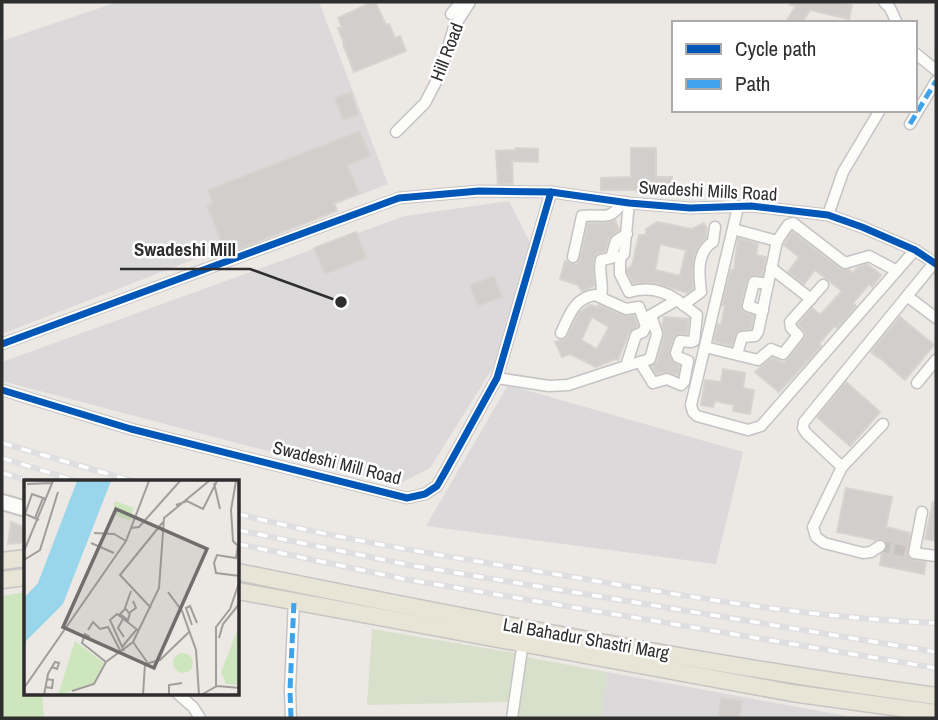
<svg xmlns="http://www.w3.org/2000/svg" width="938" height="720" viewBox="0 0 938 720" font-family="'Archivo Narrow',sans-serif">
	<rect width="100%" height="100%" fill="#ece8e4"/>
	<g fill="#dcd9db">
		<path d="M117 2H319L388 184 2 334V41Z"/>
		<path d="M509 201 531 245 499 358 430 468 397 485 2 381V362L405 216Z"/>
		<path d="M508 385 743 452 716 564 426 526Z"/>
		<path d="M607 672 858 718H601Z"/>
	</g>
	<path fill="#cee6be" d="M26 592V694H42L44 718H2V596Z"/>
	<g fill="#d8e0cc">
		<path d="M372 629 515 653 508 702 367 705Z"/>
		<path d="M525 657 607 672 601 718H516Z"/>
	</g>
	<g fill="#d1cecb" stroke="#d7d4d0" stroke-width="2" fill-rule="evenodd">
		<path d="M372 2H375L386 25 389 24 395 38 400 36 406 51 354 72 343 44 344 43 338 28 342 27 338 18Z"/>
		<path d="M791 2H838L852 5 849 19 810 10 802 23H785L796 6 790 5Z"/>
		<path d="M351 92 358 115 343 120 335 98Z"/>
		<path d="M360 131 370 156 347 165 359 193 334 203 337 211 226 254 207 206 213 203 208 190Z"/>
		<path d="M516 148 538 149V162L512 161 513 184H498L496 151 516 150Z"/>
		<path d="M631 148H656V177H672V194L637 192V190H601V178L631 177Z"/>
		<path d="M615 220 619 230 609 238 605 252 596 254 594 259V286L582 291 578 285 560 279 565 261 577 265 580 259 588 223H605Z"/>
		<path d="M657 222 692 229 704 223 707 229 706 238 698 247 694 256 693 289 687 293 656 283H633L627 272V269L632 266 639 235H646V229ZM660 244 686 250 680 276 655 270Z"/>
		<path d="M356 232 366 258 325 274 314 248Z"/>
		<path d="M792 232 841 269 849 270 853 273 858 267 867 264 881 275 872 287 869 284 853 303 856 306 852 311 837 328 834 326 819 344 821 346 779 392 755 372 772 358 784 363 788 359 805 337V332L798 324 812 308 820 315 842 291 815 270 804 284 788 272 799 257 784 245Z"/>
		<path d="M738 238 758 244 756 255 766 257 762 276 752 275 748 278 741 304 743 312 754 316 751 329 737 332 732 346 714 341 718 324 721 325 725 305H722L731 270H734Z"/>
		<path d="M494 276 502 297 478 306 470 285Z"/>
		<path d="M590 305 598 307 599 305 624 316 634 315 638 326 629 332 618 360 615 359 596 367 570 354 562 357 555 342 566 339 579 313ZM592 317 609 327 597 349 581 340Z"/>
		<path d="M664 317 689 319 687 334 676 335 669 351 671 360 680 366 678 375 666 372 656 374 651 366 657 362 664 336 662 326Z"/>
		<path d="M900 317 934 345 905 380 879 357 878 358 871 352Z"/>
		<path d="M723 369 745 373 743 388 754 390 750 414 733 411 734 405 715 401 713 407 701 405 705 380 721 382Z"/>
		<path d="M846 382 880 412 850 446 817 417Z"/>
		<path d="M846 488 892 497 886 527 910 533 907 555 912 560 926 562 924 574 880 565 882 553 887 546 883 539 876 540 837 532Z"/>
		<path d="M933 502H936V541L925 539Z"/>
		<path d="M11 522 24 527 25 540 20 543 8 544Z"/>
		<path d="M721 698 742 701 740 718H718Z"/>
	</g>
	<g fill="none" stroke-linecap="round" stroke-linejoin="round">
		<path stroke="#c6c3c0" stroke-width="10" stroke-dasharray="10 5" stroke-linecap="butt" d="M880 546 914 553"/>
		<g stroke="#c5c4c5" stroke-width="13">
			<g id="street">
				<path d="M884 2 890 8 897 23"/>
				<path d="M451 14 461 2"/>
				<path d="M915 53 936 70"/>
				<path d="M910 124 936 81"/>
				<path d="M396 132 425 103 440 74 454 27 470 2"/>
				<path d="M738 207 691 405 693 412 697 416 748 430 761 426 915 250"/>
				<path d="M828 215 843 172 880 110"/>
				<path d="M733 229 777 241 788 225 793 223 845 263 869 256 897 271"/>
				<path d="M573 257 582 216C601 213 609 223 623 202"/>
				<path d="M616 257 620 258 624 254 629 203"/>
				<path d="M620 258V274L629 292C646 287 663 290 677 300"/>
				<path d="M771 268 811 299"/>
				<path d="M907 296 936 318"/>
				<path d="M601 297C604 283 598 274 601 260L611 258 616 241 627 234"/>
				<path d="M683 305 701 292C699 275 696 252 713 242L715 227"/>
				<path d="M763 311 748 306 754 282 768 284"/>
				<path d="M2 344 399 198 479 191 551 192 629 203 690 208 751 206 828 215 862 227 915 250 936 264"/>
				<path d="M705 347 758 360 771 349 783 354 798 335 791 328 790 322 823 285"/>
				<path d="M737 354 742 337 755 336 758 332 777 241"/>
				<path d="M640 362 650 359 657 334 651 315"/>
				<path d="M626 366 640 362 653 383 667 379 681 385 684 382 688 361 678 357 676 353 680 341 691 342 694 341 697 315 677 300 644 319"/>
				<path d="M497 378 549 386 568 385 626 366 636 335 643 332 646 326 639 307 626 309 595 295C574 298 569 316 561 333"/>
				<path d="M917 383 936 360"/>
				<path d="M2 390 131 429 407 498 425 494 437 486 445 472 497 378 551 192"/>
				<path d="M842 467 883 424"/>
				<path d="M922 512 914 553 936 556"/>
				<path d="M880 546 871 552 863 553 824 543 816 537 813 527 842 467 806 433 803 428 804 422 934 263"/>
				<path d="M178 694 193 707 200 718"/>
				<path d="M291 718 290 690 294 601"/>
				<path d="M512 718 523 642"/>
			</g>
		</g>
		<g stroke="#c5c4c5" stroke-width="18">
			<path id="secondary" d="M2 502 26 509"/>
		</g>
		<g stroke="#c6c5c4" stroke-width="19">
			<g id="primary">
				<path d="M2 561 26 558"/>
				<path d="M238 572C469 619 702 664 936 696"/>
				<path d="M2 580 26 577"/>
				<path d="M238 591 792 693 936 713"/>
			</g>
		</g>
		<use href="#street" stroke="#fcfcfb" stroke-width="10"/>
		<use href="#secondary" stroke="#fcfcfb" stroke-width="14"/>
		<use href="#primary" stroke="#e8e4d6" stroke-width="16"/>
		<g stroke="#dfdfe1" stroke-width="6">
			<g id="rail">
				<path d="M2 443 136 482"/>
				<path d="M2 458 79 482"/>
				<path d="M2 473 33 482"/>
				<path d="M238 514C346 541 457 558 567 576 690 597 812 618 936 623"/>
				<path d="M238 530 409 565 936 652"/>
				<path d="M238 544 404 579 936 668"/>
			</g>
		</g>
		<use href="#rail" stroke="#fff" stroke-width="3.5" stroke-dasharray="10" stroke-linecap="butt"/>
		<g stroke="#3ea3eb" stroke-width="5" stroke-dasharray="10 5" stroke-linecap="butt">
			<path d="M910 124 936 81"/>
			<path d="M291 718 290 690 294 601"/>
		</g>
		<g stroke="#fff" stroke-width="11">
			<g id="cycleway">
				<path d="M2 344 399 198 479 191 551 192 629 203 690 208 751 206 828 215 862 227 915 250 936 264"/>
				<path d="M2 390 131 429 407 498 425 494 437 486 445 472 497 378 551 192"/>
			</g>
		</g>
		<use href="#cycleway" stroke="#0057b8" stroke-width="7"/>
	</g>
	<g text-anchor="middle" stroke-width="5" stroke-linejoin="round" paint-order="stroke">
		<g font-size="18" fill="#2e2e2e" stroke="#fff">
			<text transform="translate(447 52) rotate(-69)" y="6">Hill Road</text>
			<text transform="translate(708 191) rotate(3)" y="6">Swadeshi Mills Road</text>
			<text transform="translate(337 463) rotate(14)" y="6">Swadeshi Mill Road</text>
			<text transform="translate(586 639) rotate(10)" y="6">Lal Bahadur Shastri Marg</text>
		</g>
	</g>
	<g transform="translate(24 480)">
		<rect width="215" height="215" fill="#ece8e4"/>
		<path d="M91 21 110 28 106 41 89 34ZM215 146V205L202 204 197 192ZM51 161 80 183 70 203 34 215ZM149 183a10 10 0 1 1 20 0a10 10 0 1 1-20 0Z" fill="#cee6be"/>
		<path d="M53 1H87L39 124 0 163V118L14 103Z" fill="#99d6ec"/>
		<path fill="none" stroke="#a09e9b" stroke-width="2" d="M212 1 207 30 209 61 214 66M190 3 196 29M3 4 28 3M152 25 163 21 179 29 193 1M11 38 19 18M15 40 1 34 8 14 22 19M107 48 115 47 156 1M70 53 90 54 102 61M67 63 90 73M214 65 212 78 193 75 190 83 192 93 216 96M0 71 29 1M0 80 16 70 34 12M107 111 101 128 105 133 112 128 109 121M144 112 158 131 172 170 175 215M127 128 96 95 139 42M101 129 96 134 104 140 106 133M99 139 94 148 100 157M168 145 162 128 166 126 173 143M64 150 69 142 76 149 84 147 97 172M66 157 61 154 58 163 82 182M195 158 199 144 216 123M109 162 123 182M98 167 113 149M100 171 86 140 93 134 115 151M192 206V147L206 129 216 100M21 207 28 208 29 200 22 199M0 208 102 61 125 1M48 211 70 204 82 182 109 162 135 108 140 38 185 1M20 215 24 194 25 192 31 182 35 183 33 189 28 187M119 215 121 184 136 180 165 152M145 215V205L158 203M177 215 193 206 216 208"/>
		<path fill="#706f6e" fill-opacity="0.15" stroke="#706f6e" stroke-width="3.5" d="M92 29 183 69 130 188 39 147Z"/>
		<rect width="215" height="215" fill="none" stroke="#2e2e2e" stroke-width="3.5"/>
	</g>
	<path fill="none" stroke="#2e2e2e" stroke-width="2.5" d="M341 302L250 269H120"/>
	<circle fill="#2e2e2e" stroke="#fff" stroke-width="2.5" cx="341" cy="302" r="7"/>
	<g font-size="19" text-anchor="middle" font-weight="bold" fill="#2e2e2e" stroke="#fff" stroke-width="5" stroke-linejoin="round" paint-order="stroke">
		<text x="185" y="256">Swadeshi Mill</text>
	</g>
	<rect width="938" height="720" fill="none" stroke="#2e2e2e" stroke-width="7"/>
	<rect x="672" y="21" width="245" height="91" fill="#ffffff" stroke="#ababab" stroke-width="2"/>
	<rect x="686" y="44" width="35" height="10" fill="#0057b8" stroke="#ababab" stroke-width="2"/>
	<text x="735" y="56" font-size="21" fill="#2e2e2e">Cycle path</text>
	<rect x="686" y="79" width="35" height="10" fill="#3ea3eb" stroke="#ababab" stroke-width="2"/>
	<text x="735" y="91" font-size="21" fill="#2e2e2e">Path</text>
</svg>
